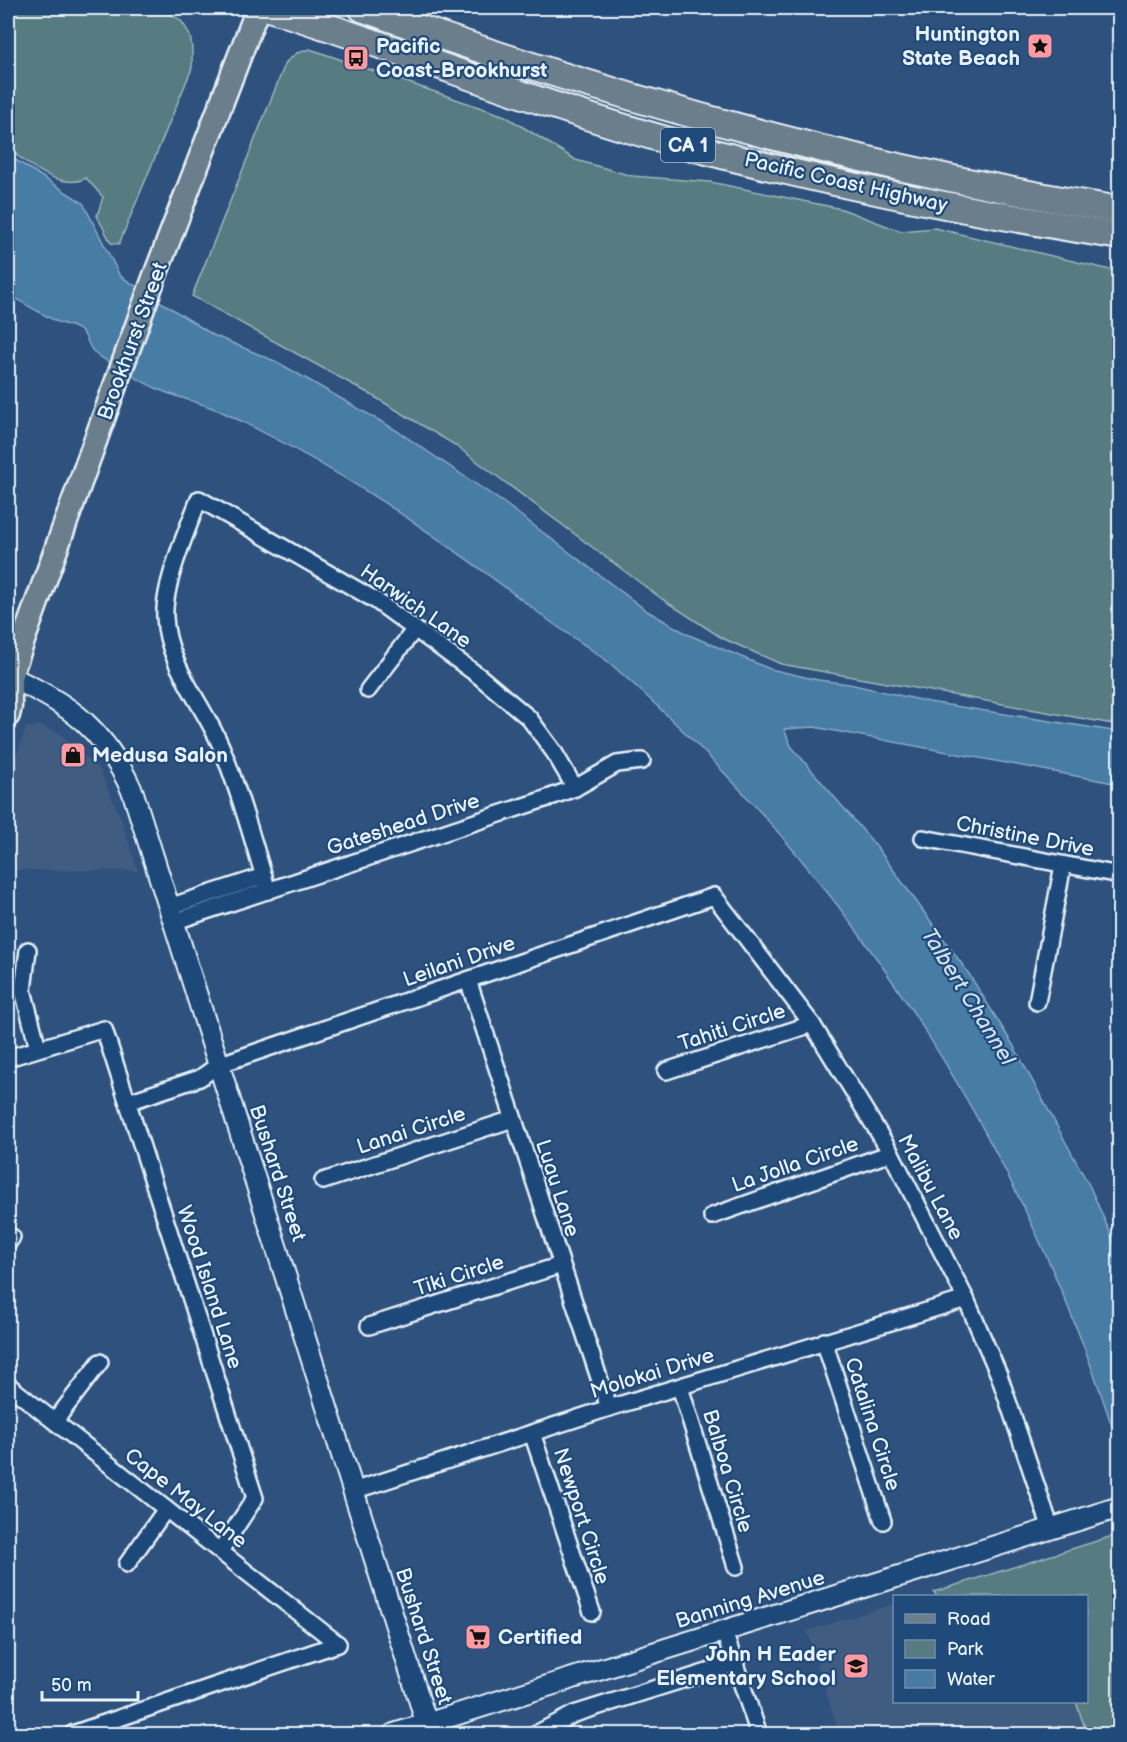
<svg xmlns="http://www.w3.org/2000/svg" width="1127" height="1742" viewBox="0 0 1127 1742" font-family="'Balsamiq Sans',sans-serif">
	<rect width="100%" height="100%" fill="#2e527d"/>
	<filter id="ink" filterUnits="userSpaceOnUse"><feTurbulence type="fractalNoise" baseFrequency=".0167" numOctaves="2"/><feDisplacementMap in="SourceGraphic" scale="12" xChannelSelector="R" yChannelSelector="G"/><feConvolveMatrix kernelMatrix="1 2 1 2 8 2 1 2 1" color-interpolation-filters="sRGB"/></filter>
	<g filter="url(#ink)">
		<g fill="#405c81">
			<path d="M40 726 59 733 99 769 120 816 138 871 8 870V778L26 728Z"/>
			<path d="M894 1604V1702H1076L1086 1734H839L807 1631Z"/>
		</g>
		<g fill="#567c82" stroke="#9fb6bd" stroke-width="1.5">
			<path d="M8 8C39 7 162 0 181 21 194 36 192 49 192 68L119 244 111 243 97 216 103 197 86 178C61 191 27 164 8 148Z"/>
			<path d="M310 49 505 116 576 160 632 176 710 182 842 209 900 231 935 228 1119 272V725L781 664 722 638 662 599 455 445 368 393 192 296 286 62 297 53Z"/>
			<path d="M1119 1534V1734H1087L1076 1702H1086V1596H936L934 1592Z"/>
		</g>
		<path fill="#477ba4" stroke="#87aac6" stroke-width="1.5" d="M8 155 83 203 120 276 213 335 277 362 394 429 504 503 647 611 689 635 770 669 818 680 849 684 929 702 1119 732V784L814 727 784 729 791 746 876 846 969 974 1013 1045 1090 1187 1119 1253V1435L1113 1429C1018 1138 845 868 613 666 590 647 563 632 539 613 440 537 334 464 220 411 202 403 183 399 165 392 153 388 102 360 93 351 88 346 88 337 81 331 74 326 66 325 58 322 41 314 24 303 8 294Z"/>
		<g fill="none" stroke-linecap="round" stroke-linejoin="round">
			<g stroke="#e8f1f8" stroke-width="20">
				<g id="street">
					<path d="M368 690 415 629"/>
					<path d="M923 838 1120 875"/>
					<path d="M268 891C254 844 241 796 223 751 206 707 167 666 165 617 163 585 187 530 199 499L375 600 479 676 529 718 554 752 575 788"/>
					<path d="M169 907 264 876"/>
					<path d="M173 922 545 799 575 788 617 764 642 761"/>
					<path d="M28 950 23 990 38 1048"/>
					<path d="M468 980 609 1408"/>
					<path d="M1037 1002 1063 865"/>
					<path d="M8 1058 104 1029 255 1498 220 1551"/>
					<path d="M666 1071 812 1024"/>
					<path d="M128 1102 200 1078 218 1065 714 896 812 1024 891 1153 966 1299 999 1375 1051 1529"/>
					<path d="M323 1181 513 1119"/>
					<path d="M712 1216 891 1153"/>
					<path d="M8 1243 12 1237"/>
					<path d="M369 1326 561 1265"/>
					<path d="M824 1341 883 1521"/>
					<path d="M8 1385 338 1644"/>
					<path d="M680 1387 736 1567"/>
					<path d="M55 1421 100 1362"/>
					<path d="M532 1433 592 1612"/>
					<path d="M353 1491 609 1408 966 1299"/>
					<path d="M127 1564 166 1509"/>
					<path d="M724 1632 759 1734"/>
					<path d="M72 1734 338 1644"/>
					<path d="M536 1734 574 1714 736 1663"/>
				</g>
			</g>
			<g stroke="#e8f1f8" stroke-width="24">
				<g id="secondary">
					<path d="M10 677C71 704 106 731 133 793L430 1734"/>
					<path d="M394 1734 1120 1507"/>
				</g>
			</g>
			<g stroke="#e8f1f8" stroke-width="27">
				<path id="primary" d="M8 715 10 707V677L154 278 258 8"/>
			</g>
			<g stroke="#e8f1f8" stroke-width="30">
				<g id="highway">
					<path d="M269 8C404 50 536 104 673 142 819 182 969 212 1120 236"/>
					<path d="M362 8C608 97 860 168 1120 210"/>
				</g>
			</g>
			<use href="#street" stroke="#1f4a7a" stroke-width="15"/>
			<use href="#secondary" stroke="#1f4a7a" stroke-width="20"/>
			<use href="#primary" stroke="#6b7e8b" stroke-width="22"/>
			<use href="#highway" stroke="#6b7e8b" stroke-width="26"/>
		</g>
	</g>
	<defs>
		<g id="sight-square" transform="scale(1.35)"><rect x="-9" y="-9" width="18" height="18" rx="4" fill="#ff9aa2" stroke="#1f4a7a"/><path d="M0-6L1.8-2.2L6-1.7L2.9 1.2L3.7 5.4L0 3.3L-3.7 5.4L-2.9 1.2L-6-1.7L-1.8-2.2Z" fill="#111"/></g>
		<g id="bus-square" transform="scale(1.35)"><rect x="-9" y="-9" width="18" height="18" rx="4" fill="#ff9aa2" stroke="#1f4a7a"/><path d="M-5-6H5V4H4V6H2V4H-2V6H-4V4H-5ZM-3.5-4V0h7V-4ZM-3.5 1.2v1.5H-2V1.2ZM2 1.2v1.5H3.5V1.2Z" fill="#111"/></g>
		<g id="shop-square" transform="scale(1.35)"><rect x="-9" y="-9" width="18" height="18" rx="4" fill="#ff9aa2" stroke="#1f4a7a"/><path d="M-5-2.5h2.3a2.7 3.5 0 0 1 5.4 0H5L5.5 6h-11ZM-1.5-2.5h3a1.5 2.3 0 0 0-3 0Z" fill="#111"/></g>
		<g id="supermarket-square" transform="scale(1.35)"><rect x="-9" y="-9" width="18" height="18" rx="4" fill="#ff9aa2" stroke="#1f4a7a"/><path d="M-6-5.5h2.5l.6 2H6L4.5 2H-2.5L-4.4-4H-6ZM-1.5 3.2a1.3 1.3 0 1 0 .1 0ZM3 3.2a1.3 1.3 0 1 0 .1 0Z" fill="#111"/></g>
		<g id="school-square" transform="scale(1.35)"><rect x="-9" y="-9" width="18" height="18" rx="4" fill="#ff9aa2" stroke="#1f4a7a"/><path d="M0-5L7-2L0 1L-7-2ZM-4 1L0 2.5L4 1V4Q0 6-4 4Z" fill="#111"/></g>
	</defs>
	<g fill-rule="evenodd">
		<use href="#sight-square" x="1040" y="46"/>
		<use href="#bus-square" x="356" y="58"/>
		<use href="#shop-square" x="73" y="755"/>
		<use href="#supermarket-square" x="478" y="1637"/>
		<use href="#school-square" x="856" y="1666"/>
	</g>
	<g text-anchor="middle" stroke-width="4.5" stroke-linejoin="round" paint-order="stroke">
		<rect fill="#1f4a7a" stroke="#acbfd2" stroke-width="1.5" x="661" y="128" width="54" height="34" rx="4.5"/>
		<g font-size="20" font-weight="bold" fill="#e8f1f8">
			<text x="688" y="152">CA 1</text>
		</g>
		<g font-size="21" font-weight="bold" fill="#e8f1f8" stroke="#1f4a7a" text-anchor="start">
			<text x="1020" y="41" text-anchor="end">Huntington<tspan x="1020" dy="24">State Beach</tspan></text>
			<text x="376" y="53">Pacific<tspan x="376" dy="24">Coast-Brookhurst</tspan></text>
			<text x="92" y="762">Medusa Salon</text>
			<text x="498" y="1644">Certified</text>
			<text x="836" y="1661" text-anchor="end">John H Eader<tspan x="836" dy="24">Elementary School</tspan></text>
		</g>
		<g font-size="21" fill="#e8f1f8" stroke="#1f4a7a">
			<text transform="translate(846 182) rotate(13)" y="7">Pacific Coast Highway</text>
			<text transform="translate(132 341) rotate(-70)" y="7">Brookhurst Street</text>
			<text transform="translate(416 606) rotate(35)" y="7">Harwich Lane</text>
			<text transform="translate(403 824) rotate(-18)" y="7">Gateshead Drive</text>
			<text transform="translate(1025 836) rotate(11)" y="7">Christine Drive</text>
			<text transform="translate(459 961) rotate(-19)" y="7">Leilani Drive</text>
			<text transform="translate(732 1027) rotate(-18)" y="7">Tahiti Circle</text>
			<text transform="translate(411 1130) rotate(-18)" y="7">Lanai Circle</text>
			<text transform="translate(795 1164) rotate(-19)" y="7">La Jolla Circle</text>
			<text transform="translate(278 1173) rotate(72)" y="7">Bushard Street</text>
			<text transform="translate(931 1187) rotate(62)" y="7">Malibu Lane</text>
			<text transform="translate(558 1188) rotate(72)" y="7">Luau Lane</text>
			<text transform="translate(459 1275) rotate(-18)" y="7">Tiki Circle</text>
			<text transform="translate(210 1287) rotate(72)" y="7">Wood Island Lane</text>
			<text transform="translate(652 1373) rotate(-17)" y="7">Molokai Drive</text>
			<text transform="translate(873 1424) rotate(72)" y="7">Catalina Circle</text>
			<text transform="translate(728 1471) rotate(73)" y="7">Balboa Circle</text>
			<text transform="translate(186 1498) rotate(38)" y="7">Cape May Lane</text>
			<text transform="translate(582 1516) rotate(72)" y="7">Newport Circle</text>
			<text transform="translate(750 1599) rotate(-17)" y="7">Banning Avenue</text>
			<text transform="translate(424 1636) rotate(72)" y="7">Bushard Street</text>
		</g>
		<g font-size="22" font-style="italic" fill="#d0dfeb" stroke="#1f4a7a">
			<text transform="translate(969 996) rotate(58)" y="8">Talbert Channel</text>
		</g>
	</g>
	<rect width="1127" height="1742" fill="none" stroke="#1f4a7a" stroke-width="30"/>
	<rect x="15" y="15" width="1097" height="1712" fill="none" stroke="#e8f1f8" stroke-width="2" filter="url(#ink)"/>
	<rect x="893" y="1595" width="195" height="108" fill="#1f4a7a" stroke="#6f8dac" stroke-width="1.5"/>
	<rect x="905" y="1614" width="30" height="9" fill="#6b7e8b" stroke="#6f8dac" stroke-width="1.5"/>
	<text x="947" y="1625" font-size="18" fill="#e8f1f8">Road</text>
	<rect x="905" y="1640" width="30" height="18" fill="#567c82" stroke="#6f8dac" stroke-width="1.5"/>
	<text x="947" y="1655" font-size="18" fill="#e8f1f8">Park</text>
	<rect x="905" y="1670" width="30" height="18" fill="#477ba4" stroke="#6f8dac" stroke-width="1.5"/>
	<text x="947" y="1685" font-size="18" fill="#e8f1f8">Water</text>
	<path d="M42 1691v9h96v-9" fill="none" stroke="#e8f1f8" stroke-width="3"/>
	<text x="51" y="1691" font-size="18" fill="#e8f1f8" stroke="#1f4a7a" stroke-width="4.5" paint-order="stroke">50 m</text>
</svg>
